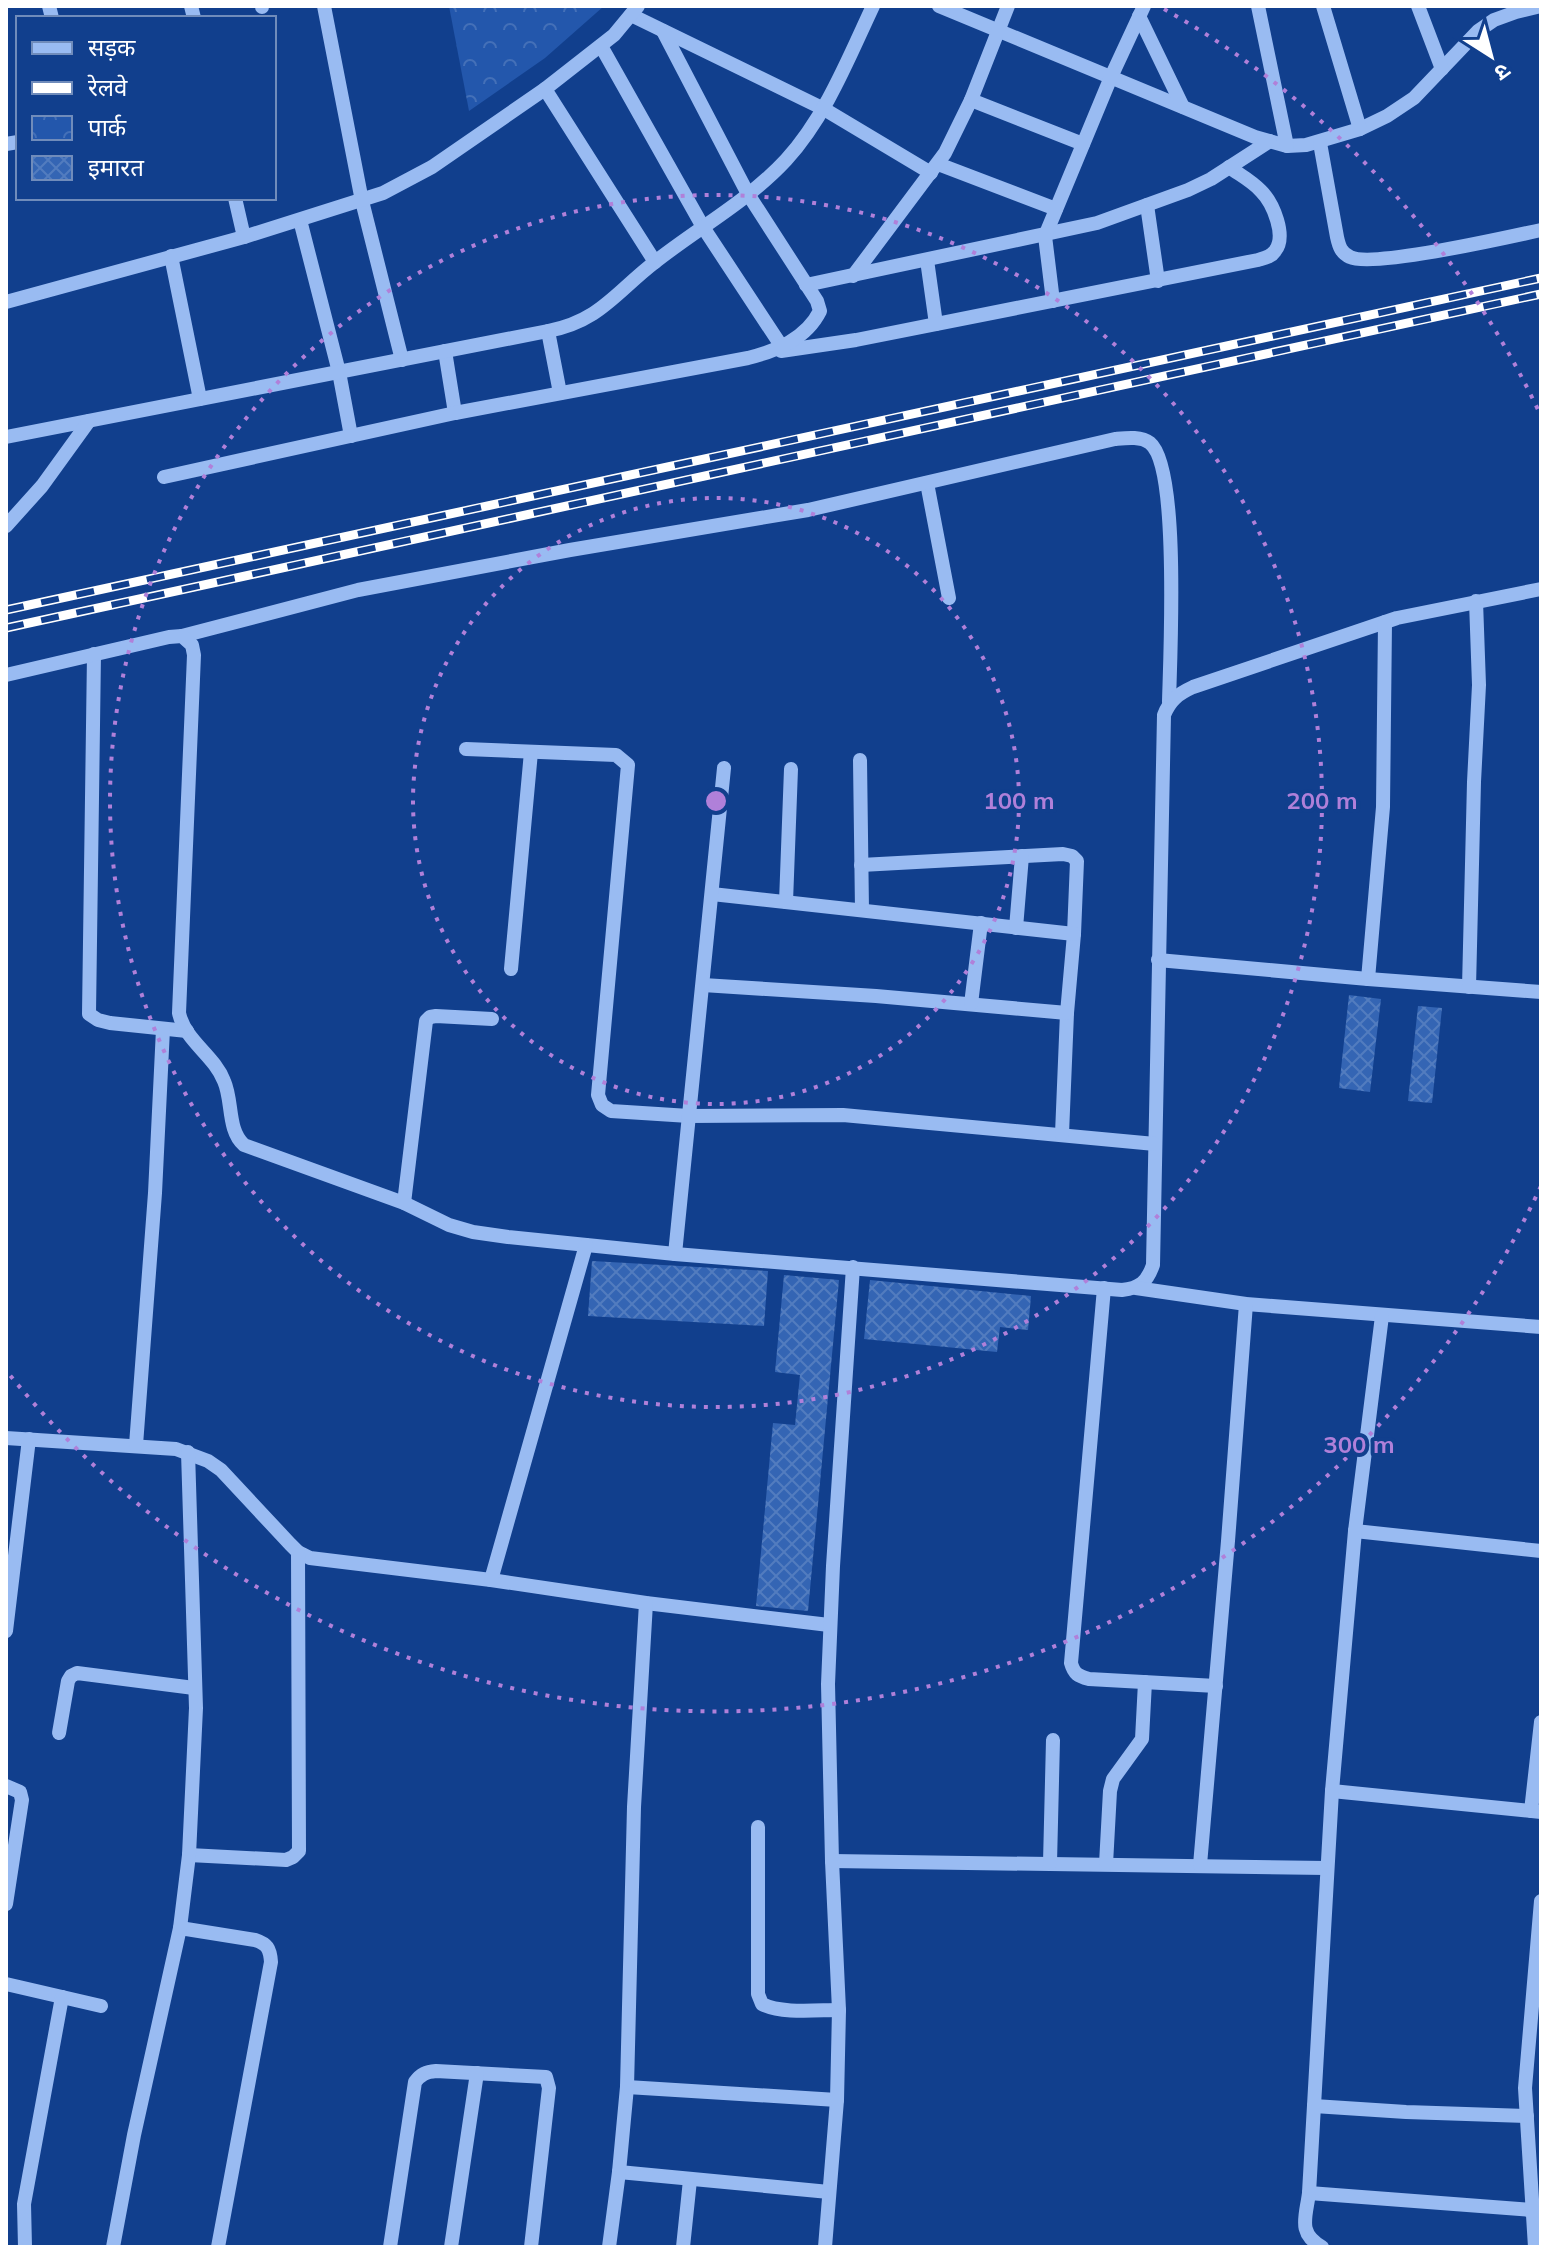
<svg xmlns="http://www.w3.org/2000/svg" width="1547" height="2253" viewBox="0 0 1547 2253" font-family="Mulish,'Noto Sans Devanagari',sans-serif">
	<defs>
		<pattern id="park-crowns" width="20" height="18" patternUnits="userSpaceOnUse" patternTransform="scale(2)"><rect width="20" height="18" fill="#2357ac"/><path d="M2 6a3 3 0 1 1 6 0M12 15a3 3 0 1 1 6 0" fill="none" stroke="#4470b8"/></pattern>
		<pattern id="building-cross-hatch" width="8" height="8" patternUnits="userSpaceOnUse" patternTransform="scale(2)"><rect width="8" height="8" fill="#3465b4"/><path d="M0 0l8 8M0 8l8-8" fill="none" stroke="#527cbf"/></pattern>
	</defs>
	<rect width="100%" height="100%" fill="#113f8d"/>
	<path fill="url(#park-crowns)" d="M449 6H604L545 58 469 111Z"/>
	<g fill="url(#building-cross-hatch)">
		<path d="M1349 995 1381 999 1370 1092 1339 1088Z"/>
		<path d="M1418 1006 1442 1008 1432 1103 1408 1101Z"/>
		<path d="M592 1261 768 1271 764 1326 588 1316Z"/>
		<path d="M784 1275 839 1280 808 1611 756 1606 773 1423 795 1425 800 1375 775 1372Z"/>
		<path d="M870 1280 1031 1296 1028 1330 1000 1327 997 1352 864 1339Z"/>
	</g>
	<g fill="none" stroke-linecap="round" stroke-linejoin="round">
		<g stroke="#99bbf2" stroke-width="14">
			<path d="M49 6 52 18"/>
			<path d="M191 6 194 18"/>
			<path d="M262 6V7"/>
			<path d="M324 6 362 201 402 360"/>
			<path d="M939 6 1255 137 1287 146 1306 145 1360 129 1387 116 1414 98 1478 31 1494 20 1516 12 1541 6"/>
			<path d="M1258 6 1287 146"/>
			<path d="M1323 6 1360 129"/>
			<path d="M1418 6 1442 69"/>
			<path d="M631 15 824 109 931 173"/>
			<path d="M1139 16 1183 107"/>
			<path d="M601 46 703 227 782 347"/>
			<path d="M545 89 655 262"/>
			<path d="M971 100 1083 144"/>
			<path d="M1320 143 1337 237C1339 246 1341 253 1350 257 1372 268 1509 237 1541 230"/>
			<path d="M6 144 18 142"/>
			<path d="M938 164 1056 209"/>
			<path d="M235 198 244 237"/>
			<path d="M1147 205 1158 281"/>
			<path d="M300 220 339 372 351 436"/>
			<path d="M171 256 200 399"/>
			<path d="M927 260 936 324"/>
			<path d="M853 276 945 153 971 100 1008 6"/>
			<path d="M806 285 1097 223 1188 190 1211 179 1270 141"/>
			<path d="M1053 301 1045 236 1111 77 1144 6"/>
			<path d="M6 302 244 237 383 193 432 167 545 89 614 35 638 6"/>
			<path d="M548 331 560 393"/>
			<path d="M445 351 455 413"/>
			<path d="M781 351 856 340 1258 260C1265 258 1271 257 1275 251 1287 236 1273 203 1261 191 1252 181 1240 175 1229 167"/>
			<path d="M6 437 548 331C600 321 616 292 655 262 698 228 748 201 786 160 826 116 848 59 873 6"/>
			<path d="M164 477 455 413 748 358C776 351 806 339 820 311L817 301 748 194 663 31"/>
			<path d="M927 483 949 598"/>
			<path d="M6 526 42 486 89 421"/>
			<path d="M182 636 358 590 570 550 808 510 1115 439C1126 438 1141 436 1150 443 1180 467 1170 659 1169 702"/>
			<path d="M94 654 89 1014 98 1020 110 1023 187 1031"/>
			<path d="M6 675 169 637 182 636 192 645 194 655 179 1013C185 1041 214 1055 224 1081 233 1101 227 1130 244 1145L404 1203 449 1225 473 1232 508 1237 675 1254 1122 1290C1140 1288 1147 1282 1153 1265L1164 715C1170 700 1178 694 1193 687L1397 618 1541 589"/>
			<path d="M466 749 616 755 628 765 598 1095 602 1105 611 1111 689 1116 843 1115 1155 1144"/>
			<path d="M860 760 862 910"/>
			<path d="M861 865 1063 854 1072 856 1077 861 1074 934 1067 1013 1062 1134"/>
			<path d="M712 894 1074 934"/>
			<path d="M786 902 791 769"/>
			<path d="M1016 928 1022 856"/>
			<path d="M1158 960 1368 979 1541 992"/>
			<path d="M511 969 531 752"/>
			<path d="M1368 979 1383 807 1385 622"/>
			<path d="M703 985 876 996 1067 1013"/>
			<path d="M1469 987 1474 782 1479 685 1476 601"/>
			<path d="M971 1004 981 923"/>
			<path d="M404 1203 426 1021 430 1017 436 1016 492 1019"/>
			<path d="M675 1254 724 768"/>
			<path d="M1104 1288 1071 1663C1074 1674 1078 1676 1089 1679L1216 1686"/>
			<path d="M1136 1288 1246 1304 1541 1327"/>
			<path d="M6 1438 176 1449 208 1461 221 1470 290 1544 298 1552 310 1558 491 1580 646 1603 829 1625"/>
			<path d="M136 1445 155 1193 163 1029"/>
			<path d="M1355 1531 1541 1551"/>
			<path d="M491 1580 586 1245"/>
			<path d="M6 1631 29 1439"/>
			<path d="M59 1733 68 1681 71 1676 77 1673 194 1688"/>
			<path d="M6 1786 20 1792 22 1800 6 1904"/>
			<path d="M1332 1791 1541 1812"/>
			<path d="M1531 1811 1541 1722"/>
			<path d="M758 1827V1994L762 2004C781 2014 817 2010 839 2010"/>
			<path d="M189 1855 286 1860 293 1857 299 1851 298 1552"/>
			<path d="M832 1861 1326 1868"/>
			<path d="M1050 1863 1053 1740"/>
			<path d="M1106 1864 1110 1791 1113 1779 1142 1739 1145 1682"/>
			<path d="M1200 1865 1228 1541 1246 1304"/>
			<path d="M180 1928 255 1940C267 1944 270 1948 271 1962L218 2247"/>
			<path d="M6 1984 101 2006"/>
			<path d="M627 2087 837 2100"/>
			<path d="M1314 2106 1406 2112 1527 2116"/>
			<path d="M619 2172 829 2192"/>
			<path d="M1309 2193 1532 2210"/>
			<path d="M25 2247 24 2204 62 1997"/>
			<path d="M113 2247 134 2135 180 1928 189 1855 196 1708 188 1452"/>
			<path d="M390 2247 415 2082C421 2074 426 2072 436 2071L546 2077 549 2088 531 2247"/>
			<path d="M451 2247 477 2073"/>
			<path d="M609 2247 619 2172 627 2087 634 1807 646 1603"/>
			<path d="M683 2247 690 2180"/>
			<path d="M825 2247 837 2100 839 2010 832 1861 828 1684 833 1566 853 1267"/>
			<path d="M1322 2247C1297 2233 1306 2217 1309 2193L1332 1791 1355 1531 1382 1316"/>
			<path d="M1535 2247 1525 2088 1541 1901"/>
		</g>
		<g stroke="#fff" stroke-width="9">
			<g id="rail">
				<path d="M6 610 1541 278"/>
				<path d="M6 628 1541 294"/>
			</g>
		</g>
		<use href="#rail" stroke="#113f8d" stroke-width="6" stroke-dasharray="18" stroke-linecap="butt"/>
	</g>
	<g fill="none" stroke="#b080d9" stroke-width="4" stroke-dasharray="4 8">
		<circle cx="716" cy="801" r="303"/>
		<circle cx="716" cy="801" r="606"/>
		<path d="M1541 1186A910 910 0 0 1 9 1374M1164 9A910 910 0 0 1 1541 416"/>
	</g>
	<circle cx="716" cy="801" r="12" fill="#b080d9" stroke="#113f8d" stroke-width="4"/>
	<g font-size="24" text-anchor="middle" font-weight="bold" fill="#b080d9" stroke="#113f8d" stroke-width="8" stroke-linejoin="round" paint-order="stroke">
		<text x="1019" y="809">100 m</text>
		<text x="1322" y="809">200 m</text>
		<text x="1359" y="1453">300 m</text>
	</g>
	<rect width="1547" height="2253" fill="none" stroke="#ffffff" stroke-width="16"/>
	<rect x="16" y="16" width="260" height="184" fill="#113f8d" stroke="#708cbb" stroke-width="2"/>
	<rect x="32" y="42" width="40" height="12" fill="#99bbf2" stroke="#708cbb" stroke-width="2"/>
	<text x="88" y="56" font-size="24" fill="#ffffff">सड़क</text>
	<rect x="32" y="82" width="40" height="12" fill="#ffffff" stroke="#708cbb" stroke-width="2"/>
	<text x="88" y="96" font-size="24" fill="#ffffff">रेलवे</text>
	<rect x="32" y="116" width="40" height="24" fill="url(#park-crowns)" stroke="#708cbb" stroke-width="2"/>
	<text x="88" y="136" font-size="24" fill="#ffffff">पार्क</text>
	<rect x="32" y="156" width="40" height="24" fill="url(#building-cross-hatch)" stroke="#708cbb" stroke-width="2"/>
	<text x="88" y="176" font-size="24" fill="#ffffff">इमारत</text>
	<g transform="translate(1491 56) rotate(144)" stroke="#113f8d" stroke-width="6" paint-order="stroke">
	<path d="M0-6L14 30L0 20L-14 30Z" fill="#ffffff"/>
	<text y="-12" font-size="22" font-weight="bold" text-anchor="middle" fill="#ffffff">उ</text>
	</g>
</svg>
